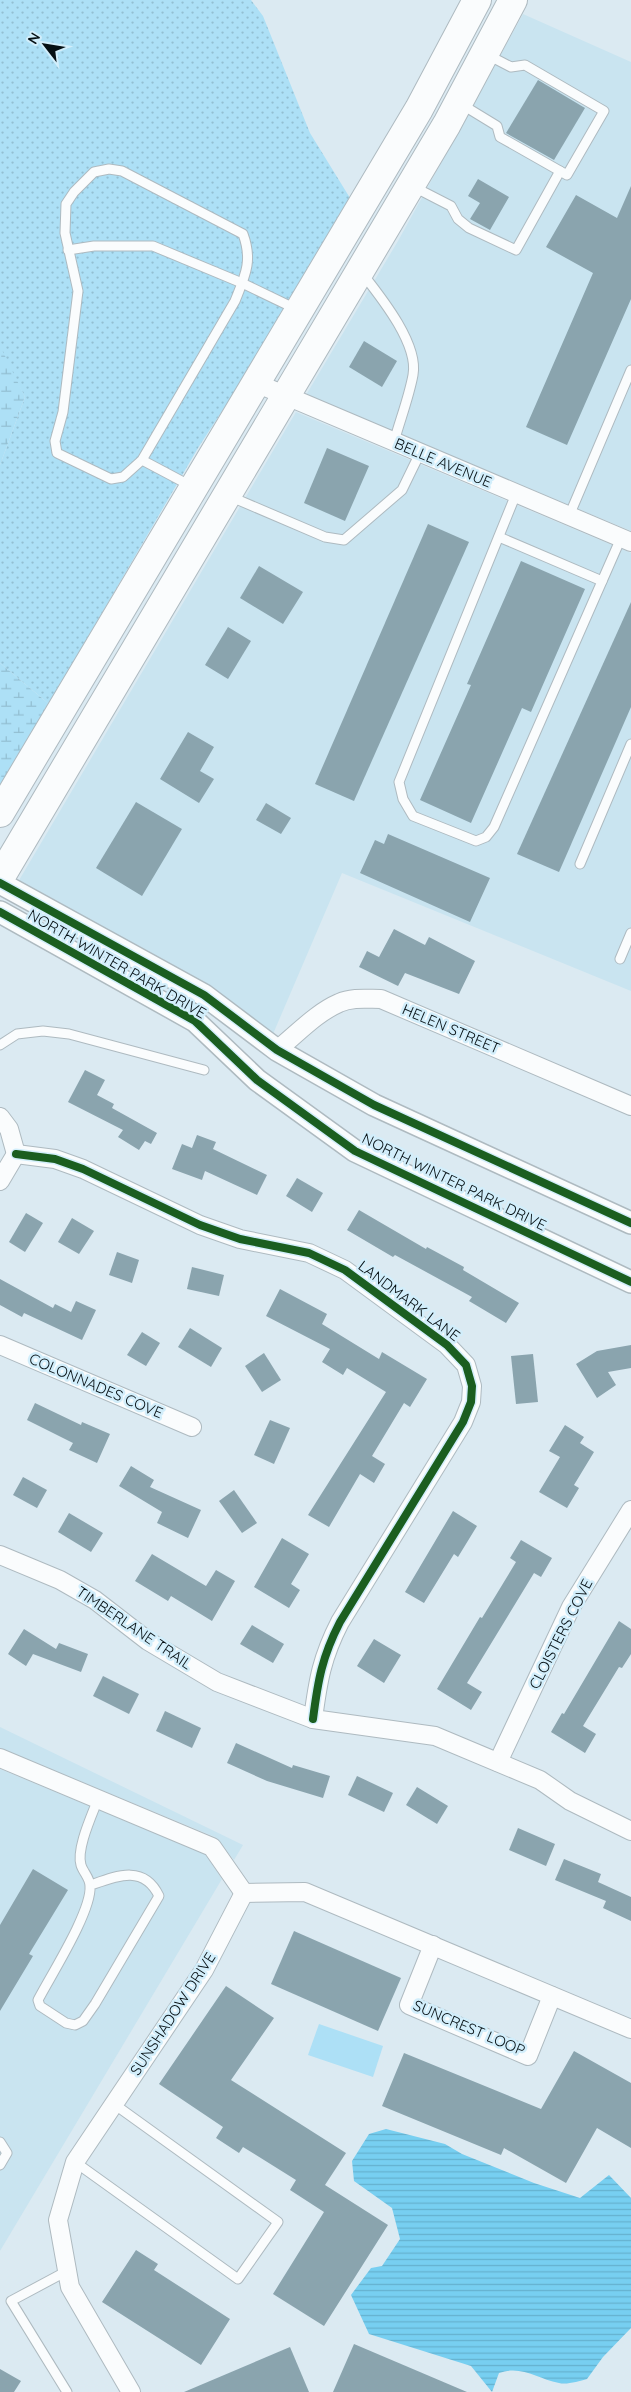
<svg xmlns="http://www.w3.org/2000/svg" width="631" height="2392" viewBox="0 0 631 2392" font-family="Quicksand,sans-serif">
	<defs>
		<pattern id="grass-dots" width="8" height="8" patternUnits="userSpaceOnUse" patternTransform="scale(1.25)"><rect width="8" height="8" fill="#ade0f6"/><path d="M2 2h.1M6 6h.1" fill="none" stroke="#93bfd2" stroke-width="1.8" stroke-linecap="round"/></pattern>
		<pattern id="wetland-marsh" width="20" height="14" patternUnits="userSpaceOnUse" patternTransform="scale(1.25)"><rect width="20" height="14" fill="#ade0f6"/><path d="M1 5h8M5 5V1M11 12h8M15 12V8" fill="none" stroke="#93bfd2"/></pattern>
		<pattern id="water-rules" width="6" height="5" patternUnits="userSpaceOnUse" patternTransform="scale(1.25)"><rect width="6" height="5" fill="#77cff1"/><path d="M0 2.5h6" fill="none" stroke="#65b1ce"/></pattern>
	</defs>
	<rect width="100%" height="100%" fill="#dbeaf2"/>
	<g fill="#c9e4f0">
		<path d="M523 14 631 62V531L306 395 398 241Z"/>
		<path d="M296 412 631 553V991L342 873 273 1034 18 882Z"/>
		<path d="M0 1727 243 1845 234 1860 215 1837 0 1748Z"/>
		<path d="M0 1769 205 1854 222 1879 0 2251Z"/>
	</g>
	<path fill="url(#grass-dots)" d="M0 0H251L263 16 310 133 350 198 272 334 198 448 49 704 0 663V465L25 397 0 351Z"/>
	<g fill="url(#wetland-marsh)">
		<path d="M2 350 25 397 0 465V351Z"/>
		<path d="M0 663 49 704 0 785Z"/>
	</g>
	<path fill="#ade0f6" d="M319 2024 383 2046 373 2077 308 2055Z"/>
	<path fill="url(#water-rules)" d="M386 2129 445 2144 462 2154 534 2183 580 2198 609 2175 631 2198V2328L603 2357 587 2379C579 2381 567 2385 559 2383 537 2379 522 2365 499 2373L492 2392 471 2366 369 2334 351 2295 371 2268 382 2266 400 2239 392 2208 354 2181 352 2161 369 2134Z"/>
	<g fill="#8aa4ae">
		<path d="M538 80 585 108 554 160 506 133Z"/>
		<path d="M478 179 509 197 490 230 470 219 480 203 468 196Z"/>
		<path d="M631 186V299L567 445 526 427 593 273 546 247 576 195 617 218Z"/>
		<path d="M364 341 397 361 382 387 349 367Z"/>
		<path d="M327 448 369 466 345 521 304 503Z"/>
		<path d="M428 524 469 542 354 801 315 784Z"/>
		<path d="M521 561 585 589 531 712 522 708 471 823 420 800 471 685 467 684Z"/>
		<path d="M259 566 303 592 283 624 240 598Z"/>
		<path d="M631 602V707L559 872 517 854Z"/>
		<path d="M228 627 251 641 228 679 205 665Z"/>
		<path d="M188 732 214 747 200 771 214 779 199 803 160 779Z"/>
		<path d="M136 802 182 829 142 896 96 868Z"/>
		<path d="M266 803 291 818 281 834 256 820Z"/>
		<path d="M388 834 490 878 470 922 360 873 375 840 384 844Z"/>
		<path d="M394 929 425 945 429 937 475 961 459 994 405 973 398 986 359 967 367 951 379 957Z"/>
		<path d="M85 1070 105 1080 97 1095 114 1104 112 1108 157 1133 151 1144 145 1141 139 1150 118 1137 123 1130 68 1102Z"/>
		<path d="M197 1135 216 1142 213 1149 267 1175 257 1195 205 1171 202 1180 172 1169 182 1144 192 1148Z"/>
		<path d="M297 1178 323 1193 312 1212 286 1196Z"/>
		<path d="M359 1210 426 1249 427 1247 464 1267 463 1270 519 1303 506 1323 469 1301 472 1297 395 1255 393 1257 347 1230Z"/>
		<path d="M26 1213 43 1223 25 1252 9 1242Z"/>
		<path d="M72 1218 94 1231 79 1254 58 1242Z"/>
		<path d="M117 1252 139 1260 132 1283 109 1275Z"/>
		<path d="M192 1267 224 1275 219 1296 187 1289Z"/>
		<path d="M0 1279 53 1308 55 1304 71 1312 76 1301 96 1310 82 1340 24 1313 22 1317 0 1305Z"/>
		<path d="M280 1289 327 1314 322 1324 379 1359 382 1352 427 1379 410 1407 404 1403 372 1456 385 1464 374 1483 360 1474 329 1527 308 1515 386 1392 347 1368 343 1375 322 1362 330 1349 266 1316Z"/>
		<path d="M190 1328 222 1348 211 1367 178 1347Z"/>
		<path d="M142 1332 160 1343 146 1366 127 1355Z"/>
		<path d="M631 1345V1368L608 1372 616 1385 597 1398 576 1364 597 1351Z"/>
		<path d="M264 1353 281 1380 262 1392 245 1366Z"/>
		<path d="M533 1354 538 1402 516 1404 511 1356Z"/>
		<path d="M35 1403 81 1425 82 1422 110 1434 97 1463 69 1450 73 1443 27 1420Z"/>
		<path d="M270 1420 290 1428 274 1464 254 1455Z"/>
		<path d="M565 1425 584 1437 580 1443 594 1452 574 1485 579 1488 567 1508 539 1492 560 1457 549 1451Z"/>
		<path d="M131 1466 154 1480 150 1487 201 1510 188 1538 157 1523 162 1512 119 1486Z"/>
		<path d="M23 1477 47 1490 37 1508 13 1495Z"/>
		<path d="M234 1490 257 1523 242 1533 219 1501Z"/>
		<path d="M453 1511 477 1526 458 1557 454 1554 424 1603 405 1592Z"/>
		<path d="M69 1513 103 1533 91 1552 58 1532Z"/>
		<path d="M282 1538 309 1554 291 1584 300 1590 289 1608 254 1587Z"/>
		<path d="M521 1540 552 1558 541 1577 534 1573 467 1683 482 1692 471 1710 437 1689 480 1617 482 1618 516 1562 510 1558Z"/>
		<path d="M152 1554 206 1586 216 1570 235 1581 212 1621 171 1596 168 1601 135 1581Z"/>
		<path d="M619 1621 631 1629V1654L622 1668 619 1667 583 1726 596 1734 585 1753 551 1732 562 1713 564 1714Z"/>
		<path d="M252 1625 284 1644 273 1663 240 1644Z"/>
		<path d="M24 1629 56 1649 59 1643 88 1654 81 1672 33 1654 26 1666 8 1654Z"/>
		<path d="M374 1639 401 1655 384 1683 357 1666Z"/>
		<path d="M103 1676 139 1694 129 1714 93 1696Z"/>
		<path d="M165 1711 201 1728 192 1748 156 1731Z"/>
		<path d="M236 1743 292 1768 293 1765 330 1776 323 1798 267 1781 227 1763Z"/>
		<path d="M357 1776 393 1793 384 1812 348 1795Z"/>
		<path d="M417 1787 448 1806 437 1824 406 1805Z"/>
		<path d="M518 1828 555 1844 546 1866 509 1850Z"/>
		<path d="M564 1859 601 1874 598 1882 631 1897V1921L603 1908 606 1901 555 1880Z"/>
		<path d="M33 1869 68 1890 29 1954 33 1956 0 2011V1925Z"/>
		<path d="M294 1931 401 1978 378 2031 271 1984Z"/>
		<path d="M226 1986 274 2018 231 2080 346 2153 325 2185 388 2225 324 2326 273 2294 324 2212 290 2190 296 2180 243 2147 239 2153 216 2138 223 2127 159 2084Z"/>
		<path d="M574 2051 631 2083V2148L597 2128 566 2183 504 2148 501 2155 382 2106 404 2053 541 2109Z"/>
		<path d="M136 2250 158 2264 154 2270 230 2319 201 2365 102 2302Z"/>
		<path d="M354 2344 467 2392H333Z"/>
		<path d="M290 2347 309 2392H184Z"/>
		<path d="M0 2369 21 2381 14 2392H0Z"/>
	</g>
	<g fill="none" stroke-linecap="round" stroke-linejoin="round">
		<g stroke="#aebac0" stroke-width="11">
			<g id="service">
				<path d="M461 104 497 126 500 137 567 175 604 111 525 65 511 67 486 54"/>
				<path d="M414 187 451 206 458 219 469 228 516 250 560 171"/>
				<path d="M68 250 94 246H153L242 283 296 309"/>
				<path d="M362 273C380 296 419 344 413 375 409 397 400 420 394 442"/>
				<path d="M142 460 123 477 111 479 57 453 55 441 63 412 78 291 65 233 66 204 74 192 94 172 109 169 122 171 243 234C253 261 245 276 235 301L142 460 191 486"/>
				<path d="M516 494 399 782 403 799 413 816 476 841 486 837 494 827 621 538"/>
				<path d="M229 496 325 537 344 540 402 490 420 453"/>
				<path d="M569 516 631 370"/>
				<path d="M499 537 602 581"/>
				<path d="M580 864 631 744"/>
				<path d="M620 959 631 933"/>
				<path d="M0 1045 17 1034 43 1031 69 1034 204 1070"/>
				<path d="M91 1885C116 1876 144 1864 159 1896L95 2004 83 2021 75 2025 66 2023 40 2006 38 2000C51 1975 92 1911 90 1886 90 1878 83 1872 81 1865 76 1849 92 1815 98 1799"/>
				<path d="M0 2142 7 2153 0 2165"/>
				<path d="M75 2162 238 2279 278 2222 114 2104"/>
				<path d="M67 2392 11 2301 67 2271"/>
			</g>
		</g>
		<g stroke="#aebac0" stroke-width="20">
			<g id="minor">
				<path d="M256 383 631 542"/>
				<path d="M277 1050C297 1034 316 1013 339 1003 352 997 367 999 381 999L631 1106"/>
				<path d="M0 1117 9 1129 16 1154"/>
				<path d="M16 1154 55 1159 83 1169 200 1225 240 1239 309 1253 345 1270 447 1345 466 1365 472 1386 471 1402 463 1422 340 1622C322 1657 318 1680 313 1719"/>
				<path d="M0 1181 16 1154"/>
				<path d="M0 1345 192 1427"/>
				<path d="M0 1555 60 1580 95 1600 148 1641 217 1682 313 1719 435 1736 540 1780 570 1801 631 1831"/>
				<path d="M0 1758 212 1847 244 1893"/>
				<path d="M498 1762 571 1607 631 1510"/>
				<path d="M244 1893 305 1892 631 2029"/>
				<path d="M433 1945 409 2005 528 2056 552 1996"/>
				<path d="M131 2392 70 2287 58 2220 75 2162 204 1970 244 1893"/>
			</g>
		</g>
		<g stroke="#aebac0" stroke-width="24">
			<g id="tertiary">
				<path d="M0 883 204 995 277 1050 374 1105 631 1223"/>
				<path d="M0 912 195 1021 257 1080 355 1151 631 1282"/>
			</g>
		</g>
		<g stroke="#aebac0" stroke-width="30">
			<g id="primary">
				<path d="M0 813 419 109 477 0"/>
				<path d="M0 878 447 124 513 0"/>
			</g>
		</g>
		<use href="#service" stroke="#fafcfd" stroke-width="9"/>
		<use href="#minor" stroke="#fafcfd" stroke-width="18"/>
		<use href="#tertiary" stroke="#fafcfd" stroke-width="21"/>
		<use href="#primary" stroke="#fafcfd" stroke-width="28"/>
		<g stroke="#d2eefb" stroke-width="11">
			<g id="cycleway">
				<path d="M0 883 204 995 277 1050 374 1105 631 1223"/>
				<path d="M0 912 195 1021 257 1080 355 1151 631 1282"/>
				<path d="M16 1154 55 1159 83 1169 200 1225 240 1239 309 1253 345 1270 447 1345 466 1365 472 1386 471 1402 463 1422 340 1622C322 1657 318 1680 313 1719"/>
			</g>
		</g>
		<use href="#cycleway" stroke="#1b5e20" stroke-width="8"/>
	</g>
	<g text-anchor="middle" stroke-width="5" stroke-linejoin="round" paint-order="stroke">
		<g font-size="15" fill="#061014" stroke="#d2eefb">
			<text transform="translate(443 463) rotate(23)" y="5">BELLE AVENUE</text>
			<text transform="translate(117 964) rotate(30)" y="5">NORTH WINTER PARK DRIVE</text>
			<text transform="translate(451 1029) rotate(23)" y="5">HELEN STREET</text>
			<text transform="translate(454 1182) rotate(26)" y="5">NORTH WINTER PARK DRIVE</text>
			<text transform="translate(409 1301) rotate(37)" y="5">LANDMARK LANE</text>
			<text transform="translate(96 1386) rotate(23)" y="5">COLONNADES COVE</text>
			<text transform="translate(134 1628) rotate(34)" y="5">TIMBERLANE TRAIL</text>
			<text transform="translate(561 1634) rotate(-63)" y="5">CLOISTERS COVE</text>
			<text transform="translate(173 2014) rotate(-57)" y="5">SUNSHADOW DRIVE</text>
			<text transform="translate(469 2028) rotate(23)" y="5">SUNCREST LOOP</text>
		</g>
	</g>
	<g transform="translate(45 45) rotate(301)" stroke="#d2eefb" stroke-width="4" paint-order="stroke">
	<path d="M0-4L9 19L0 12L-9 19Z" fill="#061014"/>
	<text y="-8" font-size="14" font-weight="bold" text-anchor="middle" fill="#061014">N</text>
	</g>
</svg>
